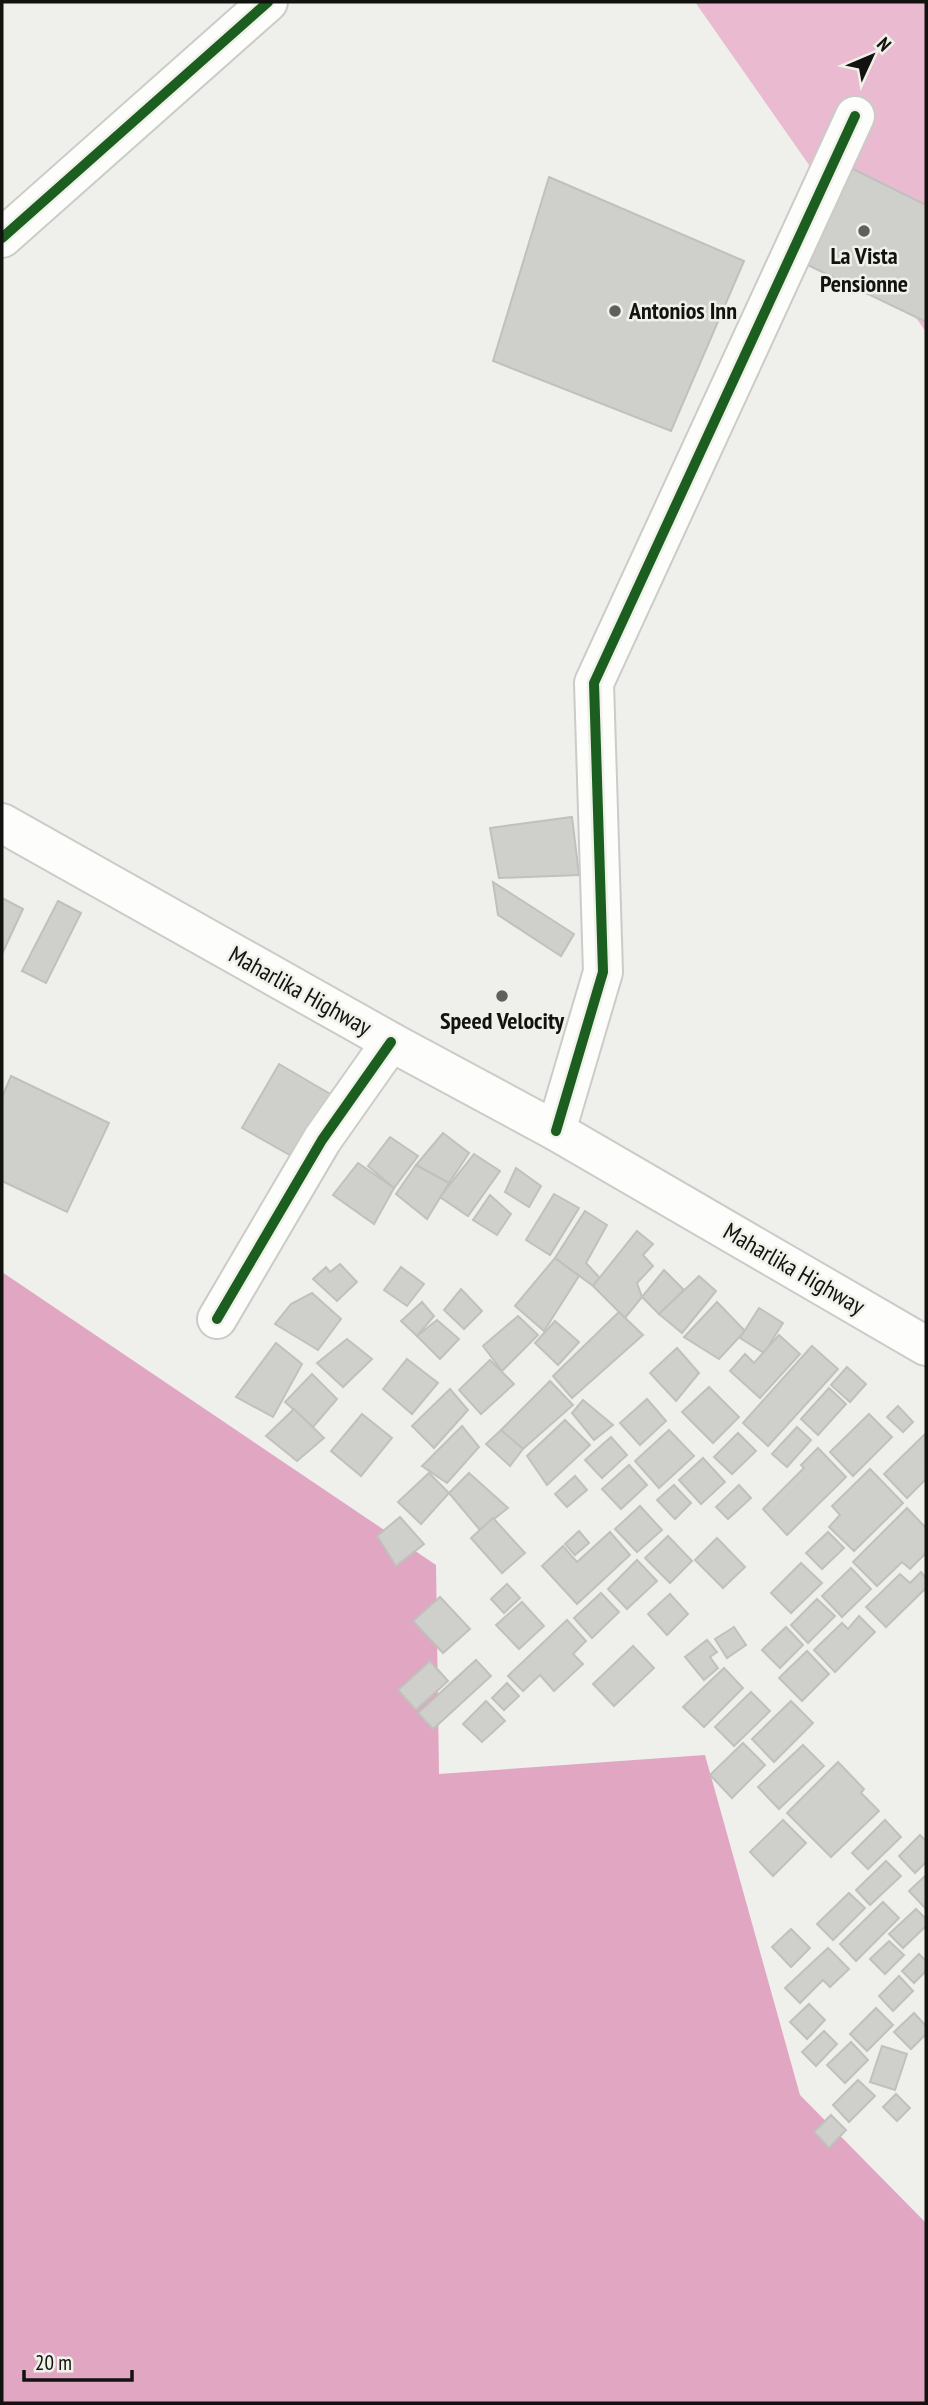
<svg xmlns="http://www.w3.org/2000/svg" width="928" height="2405" viewBox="0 0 928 2405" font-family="'PT Sans Narrow',sans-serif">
	<rect width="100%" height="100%" fill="#efefeb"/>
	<path fill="#eabad1" d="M695 2H926V332Z"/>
	<path fill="#e1a6c2" d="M2 1272 436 1565 439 1774 705 1755 800 2095 926 2223V2403H2Z"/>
	<g fill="#cfcfcc" stroke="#c0c0bd" stroke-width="2">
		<path d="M835 160 926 205V322L791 257Z"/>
		<path d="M549 177 744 261 671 431 493 361Z"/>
		<path d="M572 817 579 875 499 878 490 828Z"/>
		<path d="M493 882 574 934 561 956 498 915Z"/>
		<path d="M2 898 23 909 2 954Z"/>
		<path d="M58 901 81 913 46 983 22 971Z"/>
		<path d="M279 1064 332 1095 295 1158 242 1128Z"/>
		<path d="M11 1076 109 1123 67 1212 2 1181V1097Z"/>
		<path d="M443 1133 469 1153 449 1183 416 1165Z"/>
		<path d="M390 1137 418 1156 394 1188 368 1166Z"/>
		<path d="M474 1154 500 1171 468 1216 440 1197Z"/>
		<path d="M358 1163 394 1188 374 1224 333 1195Z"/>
		<path d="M416 1165 449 1183 427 1219 396 1194Z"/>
		<path d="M516 1168 541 1186 529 1207 505 1192Z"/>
		<path d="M554 1194 579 1208 550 1255 526 1240Z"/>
		<path d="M490 1195 511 1214 497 1235 473 1220Z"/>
		<path d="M585 1211 607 1225 586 1263 600 1278 593 1286 555 1258Z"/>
		<path d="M637 1231 653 1244 643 1255 653 1266 637 1283 642 1297 625 1318 593 1286Z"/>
		<path d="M555 1258 579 1276 544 1331 515 1306Z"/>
		<path d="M340 1264 357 1282 337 1301 313 1279 326 1267 330 1272Z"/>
		<path d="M401 1267 424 1284 407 1306 384 1290Z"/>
		<path d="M664 1270 684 1290 659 1314 642 1297Z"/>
		<path d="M699 1276 716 1291 682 1333 659 1314Z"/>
		<path d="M461 1289 482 1311 464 1329 444 1310Z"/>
		<path d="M312 1293 341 1319 318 1350 275 1324 291 1304Z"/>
		<path d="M422 1302 434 1316 417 1336 401 1321Z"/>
		<path d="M717 1302 745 1331 719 1359 684 1337Z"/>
		<path d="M759 1308 783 1323 764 1353 740 1338Z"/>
		<path d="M619 1312 643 1335 572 1398 553 1376Z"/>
		<path d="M518 1316 538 1335 502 1371 483 1346Z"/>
		<path d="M437 1320 459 1339 440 1359 417 1336Z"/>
		<path d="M555 1321 579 1342 558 1365 535 1343Z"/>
		<path d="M779 1335 800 1354 760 1398 730 1371 745 1354 754 1363Z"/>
		<path d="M347 1339 372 1359 343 1387 317 1363Z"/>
		<path d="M276 1343 302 1364 273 1417 236 1397Z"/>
		<path d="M812 1346 838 1369 768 1446 743 1423Z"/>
		<path d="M677 1348 699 1373 676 1401 650 1373Z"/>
		<path d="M407 1359 438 1383 412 1414 383 1389Z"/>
		<path d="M490 1360 514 1384 481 1414 459 1390Z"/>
		<path d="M847 1367 866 1384 850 1402 831 1385Z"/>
		<path d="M312 1374 337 1399 313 1427 285 1402Z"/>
		<path d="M550 1381 573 1405 523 1449 501 1430Z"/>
		<path d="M709 1387 739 1417 713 1443 682 1412Z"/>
		<path d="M829 1388 846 1404 818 1435 801 1419Z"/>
		<path d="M450 1389 468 1410 434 1448 412 1426Z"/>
		<path d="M647 1399 666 1421 640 1445 620 1423Z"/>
		<path d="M583 1400 613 1425 594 1440 572 1413Z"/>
		<path d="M898 1406 913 1422 903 1432 887 1417Z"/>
		<path d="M294 1409 324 1438 297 1461 266 1436Z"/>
		<path d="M362 1414 392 1438 361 1476 331 1451Z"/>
		<path d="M869 1414 892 1437 853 1476 830 1452Z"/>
		<path d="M565 1420 590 1445 547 1485 527 1456Z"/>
		<path d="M462 1426 479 1447 447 1483 422 1466Z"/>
		<path d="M797 1427 811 1440 787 1467 772 1454Z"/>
		<path d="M501 1430 523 1449 510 1466 486 1444Z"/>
		<path d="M669 1430 694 1456 659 1488 635 1461Z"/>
		<path d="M738 1433 756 1451 732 1474 714 1457Z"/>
		<path d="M925 1434 926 1479 907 1498 884 1474Z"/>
		<path d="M611 1437 627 1455 602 1478 585 1460Z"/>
		<path d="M818 1448 846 1477 787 1535 763 1509 804 1468 801 1465Z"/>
		<path d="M703 1458 725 1482 701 1504 679 1480Z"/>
		<path d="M629 1465 647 1485 621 1509 602 1489Z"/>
		<path d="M870 1469 903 1503 854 1551 829 1527 840 1515 832 1506Z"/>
		<path d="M429 1473 449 1493 421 1524 398 1502Z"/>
		<path d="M469 1473 508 1508 480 1530 449 1493Z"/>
		<path d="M575 1476 587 1490 567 1507 555 1494Z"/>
		<path d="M674 1485 691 1503 675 1519 657 1500Z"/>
		<path d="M739 1485 751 1498 728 1519 716 1507Z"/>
		<path d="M640 1506 662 1530 637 1552 615 1529Z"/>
		<path d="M907 1508 926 1528V1553L910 1569 902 1562 877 1586 853 1562Z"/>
		<path d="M400 1517 424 1544 396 1566 377 1536Z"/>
		<path d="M493 1518 525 1553 502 1573 471 1538Z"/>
		<path d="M579 1531 589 1543 575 1555 565 1544Z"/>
		<path d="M610 1532 630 1555 577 1604 542 1566 563 1546 577 1562Z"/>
		<path d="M828 1532 844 1548 822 1569 806 1553Z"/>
		<path d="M668 1536 692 1561 670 1583 645 1558Z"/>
		<path d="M717 1538 745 1567 723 1588 695 1560Z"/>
		<path d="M637 1560 657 1581 627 1609 608 1589Z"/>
		<path d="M801 1563 822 1583 791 1613 771 1593Z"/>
		<path d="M851 1568 871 1589 842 1617 822 1596Z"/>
		<path d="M921 1572 926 1578V1588L886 1627 866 1607 900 1574 910 1583Z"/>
		<path d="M507 1584 520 1598 504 1613 491 1599Z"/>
		<path d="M601 1593 619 1612 592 1638 574 1618Z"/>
		<path d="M670 1594 688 1614 667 1635 648 1614Z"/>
		<path d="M440 1597 470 1629 443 1653 413 1621Z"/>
		<path d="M817 1599 835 1616 808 1643 791 1625Z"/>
		<path d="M522 1602 544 1626 519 1649 496 1625Z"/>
		<path d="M859 1616 875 1632 835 1672 814 1650 842 1623 848 1629Z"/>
		<path d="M567 1620 586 1641 573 1654 583 1664 554 1691 540 1675 523 1691 508 1676Z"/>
		<path d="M734 1627 746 1645 727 1658 715 1639Z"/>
		<path d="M786 1627 803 1645 780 1668 762 1650Z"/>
		<path d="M707 1640 717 1652 710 1657 718 1668 704 1680 685 1657Z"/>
		<path d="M633 1646 654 1668 614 1706 593 1684Z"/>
		<path d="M807 1651 829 1674 802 1701 779 1678Z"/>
		<path d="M476 1660 491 1676 433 1729 418 1713Z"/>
		<path d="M430 1661 448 1681 416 1710 398 1690Z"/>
		<path d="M724 1668 743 1688 704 1727 683 1707Z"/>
		<path d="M507 1683 519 1696 504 1710 492 1698Z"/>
		<path d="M751 1692 770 1711 734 1746 715 1727Z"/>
		<path d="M486 1701 505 1721 482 1742 463 1724Z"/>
		<path d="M791 1701 813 1723 774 1762 752 1739Z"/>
		<path d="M743 1743 765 1765 732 1798 710 1775Z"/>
		<path d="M803 1745 824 1766 779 1809 758 1787Z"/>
		<path d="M838 1762 864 1789 861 1793 879 1811 831 1857 787 1813Z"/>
		<path d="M783 1820 806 1843 773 1876 750 1852Z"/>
		<path d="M885 1820 901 1837 868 1869 852 1853Z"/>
		<path d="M920 1835 926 1841V1862L915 1873 899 1856Z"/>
		<path d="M886 1861 901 1876 870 1905 856 1890Z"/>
		<path d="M926 1875V1909L909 1891Z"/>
		<path d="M849 1893 865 1908 833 1940 817 1924Z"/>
		<path d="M883 1902 899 1918 856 1961 840 1944Z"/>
		<path d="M916 1909 926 1919V1926L903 1948 889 1934Z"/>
		<path d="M791 1929 810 1948 791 1967 772 1947Z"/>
		<path d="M889 1941 904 1955 885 1974 870 1959Z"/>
		<path d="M828 1948 849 1969 830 1987 823 1980 800 2003 785 1988Z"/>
		<path d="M919 1954 926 1961V1971L914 1983 902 1971Z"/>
		<path d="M899 1976 913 1991 893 2011 879 1996Z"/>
		<path d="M809 2004 825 2020 807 2039 790 2022Z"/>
		<path d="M876 2008 893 2025 867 2051 850 2034Z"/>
		<path d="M914 2013 926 2026V2034L911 2049 894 2032Z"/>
		<path d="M824 2031 837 2044 816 2066 802 2052Z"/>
		<path d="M851 2042 868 2060 845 2083 827 2065Z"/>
		<path d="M882 2046 907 2054 895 2090 870 2082Z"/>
		<path d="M858 2080 875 2096 849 2122 833 2105Z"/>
		<path d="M896 2094 910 2108 897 2121 883 2107Z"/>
		<path d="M831 2115 846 2130 829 2148 814 2132Z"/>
	</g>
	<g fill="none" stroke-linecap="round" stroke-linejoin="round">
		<g stroke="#cbcbc8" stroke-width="42">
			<g id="minor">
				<path d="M2 238 268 2"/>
				<path d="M556 1131 603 972 594 683 855 116"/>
				<path d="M217 1319 322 1140 391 1042"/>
			</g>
		</g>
		<g stroke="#cbcbc8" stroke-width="42">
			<path id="secondary" d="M2 823 391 1042 556 1131 926 1346"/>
		</g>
		<use href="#minor" stroke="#fdfdfc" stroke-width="38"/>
		<use href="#secondary" stroke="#fdfdfc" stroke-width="38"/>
		<g stroke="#f0f1e9" stroke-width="15">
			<g id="cycleway">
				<path d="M2 238 268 2"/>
				<path d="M556 1131 603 972 594 683 855 116"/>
				<path d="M217 1319 322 1140 391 1042"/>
			</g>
		</g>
		<use href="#cycleway" stroke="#1b5e20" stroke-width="10"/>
	</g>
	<g fill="#5f5f5d" stroke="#f0f1e9" stroke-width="2.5">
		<circle cx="864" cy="231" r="7"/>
		<circle cx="615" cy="311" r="7"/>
		<circle cx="502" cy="996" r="7"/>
	</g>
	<g text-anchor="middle" stroke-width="5" stroke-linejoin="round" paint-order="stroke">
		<g font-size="24" font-weight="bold" fill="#121210" stroke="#f0f1e9">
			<text x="864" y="264">La Vista<tspan x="864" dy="28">Pensionne</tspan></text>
			<text x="629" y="319" text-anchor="start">Antonios Inn</text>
			<text x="502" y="1029">Speed Velocity</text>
		</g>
		<g font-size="24" fill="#121210" stroke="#f0f1e9">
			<text transform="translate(300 991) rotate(29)" y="8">Maharlika Highway</text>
			<text transform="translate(794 1269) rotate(30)" y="8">Maharlika Highway</text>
		</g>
	</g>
	<rect width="928" height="2405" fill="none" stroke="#121210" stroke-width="7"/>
	<g transform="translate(872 56) rotate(46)" stroke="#f0f1e9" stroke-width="5" paint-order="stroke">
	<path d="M0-5L12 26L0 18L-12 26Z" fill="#121210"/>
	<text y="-10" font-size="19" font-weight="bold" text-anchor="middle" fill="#121210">N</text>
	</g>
	<path d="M24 2370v10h108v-10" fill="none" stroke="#121210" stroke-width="3.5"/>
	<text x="35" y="2370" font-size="21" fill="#121210" stroke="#f0f1e9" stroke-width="5" paint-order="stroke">20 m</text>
</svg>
